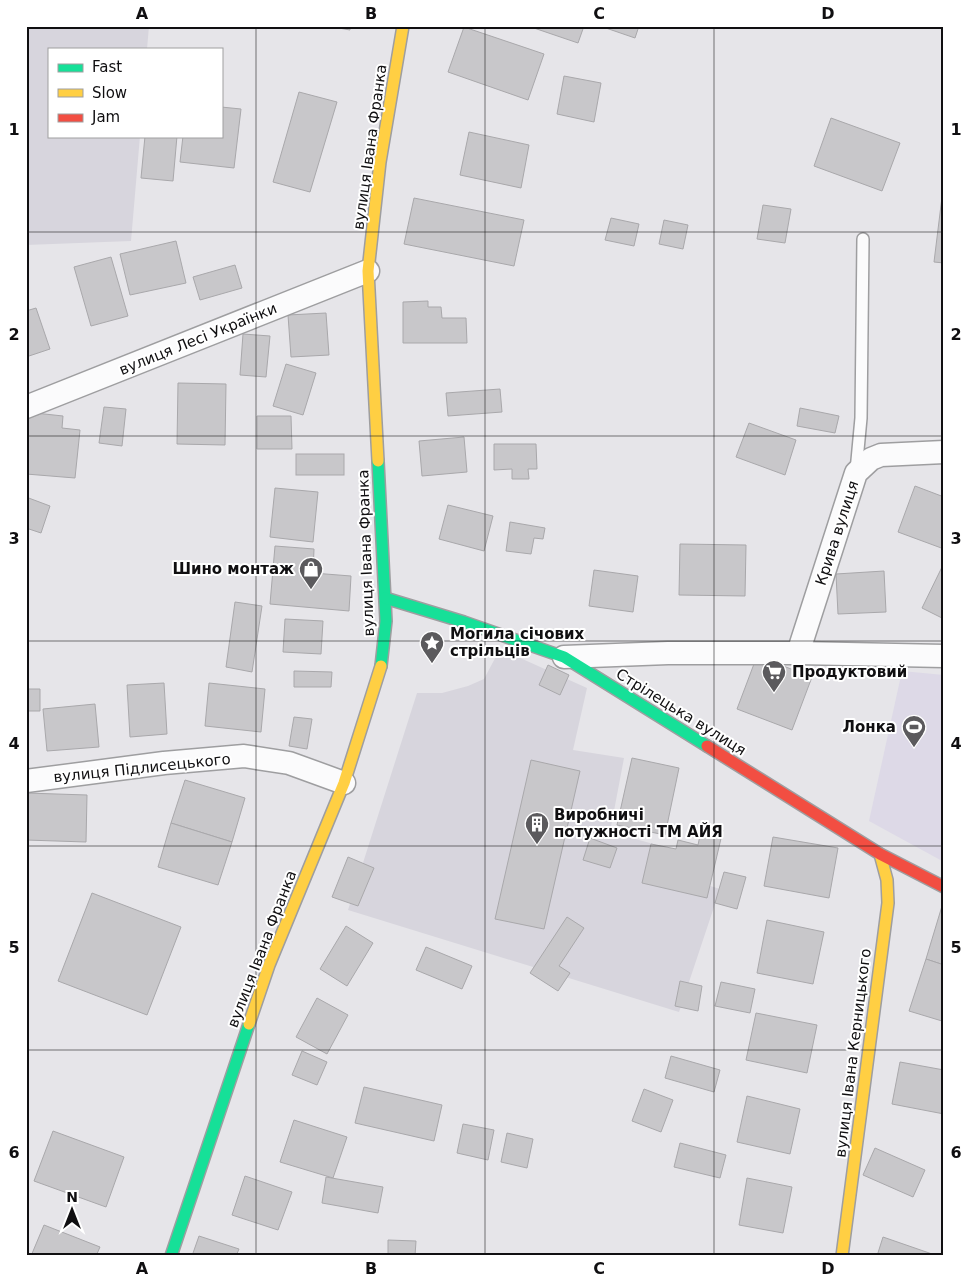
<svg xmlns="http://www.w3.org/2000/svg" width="970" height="1282" viewBox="0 0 970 1282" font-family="'DejaVu Sans',sans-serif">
	<rect width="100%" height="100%" fill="#e6e5e9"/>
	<g fill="#d7d5dd">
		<path d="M26 26H149L147 49H49V136H140L131 241 26 245Z"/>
		<path d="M500 649 587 688 573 750 624 758 610 832 657 845 652 868 720 889 679 1012 348 910 417 693H442L468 686 484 679Z"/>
	</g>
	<path fill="#ddd9e7" d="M902 671 944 675V862L869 821Z"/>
	<g fill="#c8c7ca" stroke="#a9a8ab">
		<path d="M328 26H350V30Z"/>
		<path d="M528 26H584L578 43Z"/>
		<path d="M600 26H639L635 38Z"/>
		<path d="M464 27 544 54 528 100 448 72Z"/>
		<path d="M564 76 601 83 594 122 557 114Z"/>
		<path d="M299 92 337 102 310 192 273 182Z"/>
		<path d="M221 107 241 109 234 168 180 162 183 136H221Z"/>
		<path d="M831 118 900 143 882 191 814 166Z"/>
		<path d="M469 132 529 145 521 188 460 175Z"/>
		<path d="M145 136H177L173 181 141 178Z"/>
		<path d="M942 197H944V263L934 262Z"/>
		<path d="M414 198 524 220 514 266 404 244Z"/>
		<path d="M763 205 791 209 785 243 757 239Z"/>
		<path d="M611 218 639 224 634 246 605 240Z"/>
		<path d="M664 220 688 225 683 249 659 244Z"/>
		<path d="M176 241 186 283 130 295 120 254Z"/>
		<path d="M111 257 128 316 91 326 74 267Z"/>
		<path d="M235 265 242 288 200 300 193 277Z"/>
		<path d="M428 301V307H441L442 318H466L467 343H403V302Z"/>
		<path d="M36 308 50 349 26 357V311Z"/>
		<path d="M326 313 329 355 291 357 288 315Z"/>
		<path d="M243 334 270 336 266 377 240 375Z"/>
		<path d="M286 364 316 373 303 415 273 406Z"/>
		<path d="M178 383 226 384 225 445 177 444Z"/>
		<path d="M500 389 502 412 448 416 446 393Z"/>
		<path d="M104 407 126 409 122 446 99 443Z"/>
		<path d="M800 408 839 416 835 433 797 426Z"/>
		<path d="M26 412 63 416 62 428 80 430 75 478 26 474Z"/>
		<path d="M257 416H291L292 449H257Z"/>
		<path d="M749 423 796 440 785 475 736 457Z"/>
		<path d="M464 437 467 472 422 476 419 441Z"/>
		<path d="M494 444H536L537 469H528L529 479H512V469L494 470Z"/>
		<rect x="296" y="454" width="48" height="21"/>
		<path d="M915 486 944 497V549L898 532Z"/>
		<path d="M275 488 318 492 313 542 270 537Z"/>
		<path d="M26 497 50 506 41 533 26 528Z"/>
		<path d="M448 505 493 516 484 551 439 539Z"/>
		<path d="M510 522 545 528 543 539 534 538 531 554 506 551Z"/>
		<path d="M680 544 746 545 745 596 679 595Z"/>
		<path d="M275 546 314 549 313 573 351 576 349 611 270 604Z"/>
		<path d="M942 567 944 568V619L922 608Z"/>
		<path d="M594 570 638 576 633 612 589 606Z"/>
		<path d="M884 571 886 612 838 614 836 574Z"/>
		<path d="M235 602 262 606 252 672 226 667Z"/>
		<path d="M285 619 323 621 321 654 283 652Z"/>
		<path d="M757 656 812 677 792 730 737 709Z"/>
		<path d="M548 665 569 675 560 695 539 685Z"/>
		<path d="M294 671 332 672 331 687H294Z"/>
		<path d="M164 683 167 734 130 737 127 685Z"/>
		<path d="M209 683 265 689 261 732 205 726Z"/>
		<path d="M26 689H40V711H26V715Z"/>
		<path d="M95 704 99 747 47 751 43 709Z"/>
		<path d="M294 717 312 719 307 749 289 746Z"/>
		<path d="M632 758 679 768 665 835 617 825Z"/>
		<path d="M531 760 580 771 544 929 495 919Z"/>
		<path d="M185 780 245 798 232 842 171 823Z"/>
		<path d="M26 793 87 795 86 842 26 840Z"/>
		<path d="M171 823 232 842 218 885 158 867Z"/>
		<path d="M702 826 723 830 707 898 642 883 651 844 676 849 678 840 698 845Z"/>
		<path d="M773 837 838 848 829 898 764 886Z"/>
		<path d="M590 838 617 848 610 868 583 860Z"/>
		<path d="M348 857 374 868 358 906 332 897Z"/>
		<path d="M724 872 746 877 737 909 715 903Z"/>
		<path d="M92 893 181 927 147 1015 58 981Z"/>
		<path d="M942 906 944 907V965L926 959Z"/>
		<path d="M567 917 584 928 559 966 570 973 558 991 530 973Z"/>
		<path d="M767 920 824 932 813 984 757 973Z"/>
		<path d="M346 926 373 943 347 986 320 969Z"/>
		<path d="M426 947 472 966 462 989 416 970Z"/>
		<path d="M926 959 944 965V1016L942 1021 909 1011Z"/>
		<path d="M680 981 702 986 698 1011 675 1006Z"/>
		<path d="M721 982 755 989 750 1013 715 1006Z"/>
		<path d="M317 998 348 1015 327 1054 296 1037Z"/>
		<path d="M756 1013 817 1025 807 1073 746 1060Z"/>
		<path d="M302 1051 327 1062 317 1085 292 1075Z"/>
		<path d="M671 1056 720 1070 714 1092 665 1078Z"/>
		<path d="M900 1062 944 1070V1114L892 1104Z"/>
		<path d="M364 1087 442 1105 434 1141 355 1123Z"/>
		<path d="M644 1089 673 1100 661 1132 632 1121Z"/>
		<path d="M747 1096 800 1109 790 1154 737 1142Z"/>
		<path d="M294 1120 347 1137 333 1178 280 1162Z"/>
		<path d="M463 1124 494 1130 488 1160 457 1153Z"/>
		<path d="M53 1131 124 1157 106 1207 34 1181Z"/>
		<path d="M507 1133 533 1139 527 1168 501 1162Z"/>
		<path d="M680 1143 726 1155 720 1178 674 1167Z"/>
		<path d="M875 1148 925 1170 913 1197 863 1175Z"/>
		<path d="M245 1176 292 1192 278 1230 232 1215Z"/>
		<path d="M326 1177 383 1187 378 1213 322 1203Z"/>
		<path d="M747 1178 792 1187 783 1233 739 1225Z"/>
		<path d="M44 1225 100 1247 96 1256H31Z"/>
		<path d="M199 1236 239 1249 236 1256H192Z"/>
		<path d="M883 1237 935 1255V1256H877Z"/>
		<path d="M388 1240 416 1241 415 1256H388Z"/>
	</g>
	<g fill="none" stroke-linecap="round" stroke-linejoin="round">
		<g stroke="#9e9ea0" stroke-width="14">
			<path id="lane" d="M856 471 861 418 863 239"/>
		</g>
		<g stroke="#9e9ea0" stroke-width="25">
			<g id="street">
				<path d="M26 407 368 271"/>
				<path d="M798 653 856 473 871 459 881 455 944 452"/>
				<path d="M564 657 668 653H798L944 656"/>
				<path d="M26 781 164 763 244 756 289 763 344 783"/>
			</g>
		</g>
		<g stroke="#9e9ea0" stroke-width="14">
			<g id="fast">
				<path d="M378 461 386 621 381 666"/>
				<path d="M385 598 464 622 564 657 707 746"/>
				<path d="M171 1256 249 1024"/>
			</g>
		</g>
		<g stroke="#9e9ea0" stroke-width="14">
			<g id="slow">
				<path d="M378 461 368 271 380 162 403 26"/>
				<path d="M249 1024 269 965 344 783 381 666"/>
				<path d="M842 1256 888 903 887 880 880 854"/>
			</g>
		</g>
		<g stroke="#9e9ea0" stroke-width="14">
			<path id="jam" d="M707 746 880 854 944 887"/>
		</g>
		<use href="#lane" stroke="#fbfbfc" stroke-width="11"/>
		<use href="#street" stroke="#fbfbfc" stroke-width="22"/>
		<use href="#fast" stroke="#16e098" stroke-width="11"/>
		<use href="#slow" stroke="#ffcf43" stroke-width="11"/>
		<use href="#jam" stroke="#f24e42" stroke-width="11"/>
	</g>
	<path fill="none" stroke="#100f11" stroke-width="1" stroke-opacity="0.55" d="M256 26V1256M485 26V1256M714 26V1256M26 232H944M26 436H944M26 641H944M26 846H944M26 1050H944"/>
	<defs>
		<g id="shop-pin" transform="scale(1.25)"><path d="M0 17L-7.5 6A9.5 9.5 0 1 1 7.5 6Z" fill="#5b5a5d" stroke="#fff"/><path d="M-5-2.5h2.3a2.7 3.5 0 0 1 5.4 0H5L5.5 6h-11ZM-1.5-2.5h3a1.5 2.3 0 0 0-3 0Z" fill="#fff"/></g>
		<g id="sight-pin" transform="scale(1.25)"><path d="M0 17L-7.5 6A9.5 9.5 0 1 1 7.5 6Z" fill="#5b5a5d" stroke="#fff"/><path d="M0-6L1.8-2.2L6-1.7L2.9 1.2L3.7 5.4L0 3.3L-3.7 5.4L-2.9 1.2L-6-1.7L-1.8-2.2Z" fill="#fff"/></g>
		<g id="supermarket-pin" transform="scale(1.25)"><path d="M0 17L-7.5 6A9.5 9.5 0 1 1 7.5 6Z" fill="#5b5a5d" stroke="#fff"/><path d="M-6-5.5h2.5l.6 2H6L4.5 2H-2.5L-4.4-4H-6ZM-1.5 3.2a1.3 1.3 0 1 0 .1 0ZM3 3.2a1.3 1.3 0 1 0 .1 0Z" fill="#fff"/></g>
		<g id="stadium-pin" transform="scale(1.25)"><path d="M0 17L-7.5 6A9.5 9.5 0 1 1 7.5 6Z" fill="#5b5a5d" stroke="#fff"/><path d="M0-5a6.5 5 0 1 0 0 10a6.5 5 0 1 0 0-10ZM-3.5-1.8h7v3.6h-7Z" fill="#fff"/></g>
		<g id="building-pin" transform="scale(1.25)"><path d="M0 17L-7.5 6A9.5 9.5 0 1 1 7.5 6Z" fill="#5b5a5d" stroke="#fff"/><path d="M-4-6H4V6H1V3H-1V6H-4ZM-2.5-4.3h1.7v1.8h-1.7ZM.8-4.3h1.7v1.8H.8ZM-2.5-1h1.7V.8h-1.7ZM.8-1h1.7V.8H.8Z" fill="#fff"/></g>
	</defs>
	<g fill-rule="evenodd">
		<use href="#shop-pin" x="311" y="569"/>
		<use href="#sight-pin" x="432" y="643"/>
		<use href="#supermarket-pin" x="774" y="672"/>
		<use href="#stadium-pin" x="914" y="727"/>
		<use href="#building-pin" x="537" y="824"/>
	</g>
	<g text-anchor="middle" stroke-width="4" stroke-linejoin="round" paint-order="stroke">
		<g font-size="15" fill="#100f11" stroke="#fff">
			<text transform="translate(370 147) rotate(-82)" y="5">вулиця Івана Франка</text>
			<text transform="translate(198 339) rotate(-22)" y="5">вулиця Лесі Українки</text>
			<text transform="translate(837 533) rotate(-72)" y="5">Крива вулиця</text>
			<text transform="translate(366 553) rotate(-92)" y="5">вулиця Івана Франка</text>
			<text transform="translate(681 712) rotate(32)" y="5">Стрілецька вулиця</text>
			<text transform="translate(142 768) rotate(-6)" y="5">вулиця Підлисецького</text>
			<text transform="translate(262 949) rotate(-69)" y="5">вулиця Івана Франка</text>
			<text transform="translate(853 1053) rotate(-83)" y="5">вулиця Івана Керницького</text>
		</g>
		<g font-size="15" font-weight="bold" fill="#100f11" stroke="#fff" text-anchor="start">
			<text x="294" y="574" text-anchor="end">Шино монтаж</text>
			<text x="450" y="639">Могила січових<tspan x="450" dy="17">стрільців</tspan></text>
			<text x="792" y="677">Продуктовий</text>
			<text x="896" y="732" text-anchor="end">Лонка</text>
			<text x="554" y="820">Виробничі<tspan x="554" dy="17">потужності ТМ АЙЯ</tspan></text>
		</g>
	</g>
	<rect width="970" height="1282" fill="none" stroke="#ffffff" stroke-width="55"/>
	<rect x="48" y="48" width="175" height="90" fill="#ffffff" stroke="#9f9fa0"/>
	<rect x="58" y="64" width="25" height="8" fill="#16e098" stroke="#9f9fa0"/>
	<text x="92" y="72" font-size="15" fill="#100f11">Fast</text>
	<rect x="58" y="89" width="25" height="8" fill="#ffcf43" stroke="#9f9fa0"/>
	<text x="92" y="98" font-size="15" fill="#100f11">Slow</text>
	<rect x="58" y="114" width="25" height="8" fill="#f24e42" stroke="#9f9fa0"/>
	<text x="92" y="122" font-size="15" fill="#100f11">Jam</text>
	<g transform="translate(72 1210)" stroke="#ffffff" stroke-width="4" paint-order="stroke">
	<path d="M0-4L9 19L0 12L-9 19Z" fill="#100f11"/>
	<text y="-8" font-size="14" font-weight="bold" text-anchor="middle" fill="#100f11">N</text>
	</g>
	<rect x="28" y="28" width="914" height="1226" fill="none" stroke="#100f11" stroke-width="2"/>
	<g font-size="16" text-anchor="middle" font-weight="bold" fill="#100f11">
		<text x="142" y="19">A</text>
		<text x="371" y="19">B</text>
		<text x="599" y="19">C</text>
		<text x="828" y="19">D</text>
		<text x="14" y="135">1</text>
		<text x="956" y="135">1</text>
		<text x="14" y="340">2</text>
		<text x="956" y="340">2</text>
		<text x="14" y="544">3</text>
		<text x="956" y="544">3</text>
		<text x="14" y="749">4</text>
		<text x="956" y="749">4</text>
		<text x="14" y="953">5</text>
		<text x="956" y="953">5</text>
		<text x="14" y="1158">6</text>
		<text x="956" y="1158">6</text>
		<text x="142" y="1274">A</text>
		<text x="371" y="1274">B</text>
		<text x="599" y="1274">C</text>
		<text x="828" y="1274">D</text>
	</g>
</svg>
